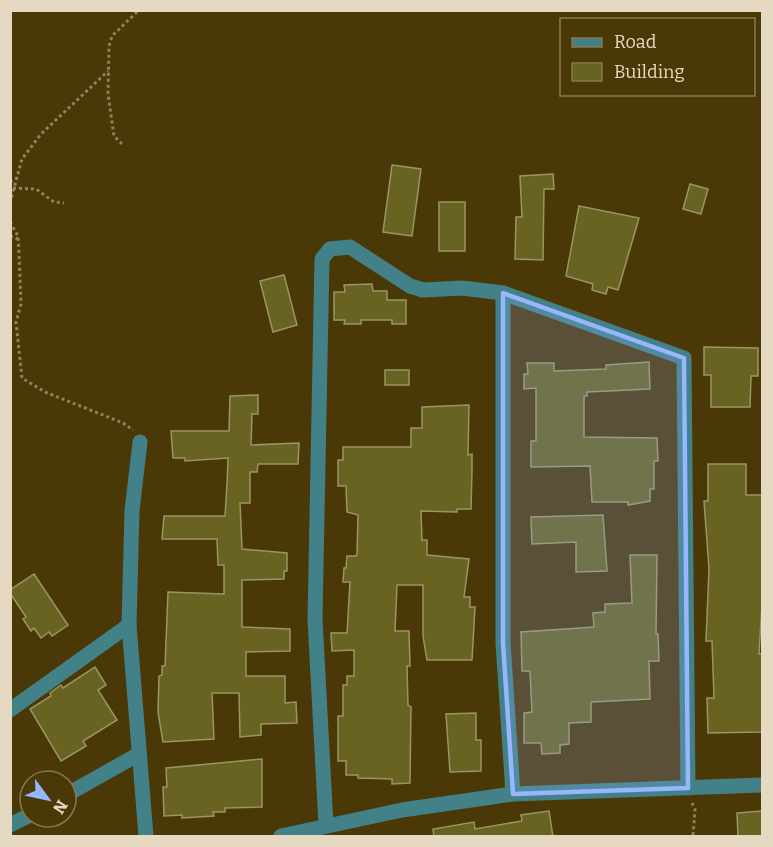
<svg xmlns="http://www.w3.org/2000/svg" width="773" height="847" viewBox="0 0 773 847" font-family="Bitter,serif">
	<rect width="100%" height="100%" fill="#4b3807"/>
	<g fill="#686320" stroke="#999665" stroke-width="1.5">
		<path d="M392 165 421 169 412 236 383 232Z"/>
		<path d="M553 174 554 189H544L543 260 515 259 516 217H522L520 176Z"/>
		<path d="M690 184 708 189 701 214 683 209Z"/>
		<rect x="439" y="202" width="26" height="49"/>
		<path d="M579 206 639 218 618 290 608 287 606 294 592 290 593 284 566 276Z"/>
		<path d="M284 275 297 325 273 332 260 281Z"/>
		<path d="M372 284 373 291H387V300H406V324H392V320H361V324H344L345 320H334V292H345L344 285Z"/>
		<path d="M704 347 758 348V376H751L750 407H711V375H704Z"/>
		<path d="M649 362 650 389 587 392V396H584V437L657 438 658 461H654V489H650V501L628 505V502H592L590 466 531 467V441H536V388L524 389V374H528L527 363H554V371L606 369V365Z"/>
		<rect x="385" y="370" width="24" height="15"/>
		<path d="M258 395V414H252L251 445 299 443 298 464H258L257 472H250V503H240L242 549 287 553V571H284V579L242 580V627L290 629V651L246 652V676H285V703L296 702 297 723 261 724V735L240 737 239 693H212L214 739 163 742 158 712 159 676 162 675V666H165L168 592 224 594V565H218L217 539H162L164 516H225L227 484 228 458 185 461V458H173L171 431H229L230 396Z"/>
		<path d="M469 405 468 455 472 454V471L471 509H457V512L421 511 422 540H427V555L469 559 464 597H470V607H475L472 660H427L423 636V585H397L395 631H409L410 666H407L408 705 411 707 410 783 392 784V779L358 778V775H346V761H338V716H343V685H347V676H354V650L332 651 331 633H347L350 582H343L344 568H346L347 556H356L357 554 358 515 347 512 346 486H338V460H343V447H411V428H422V407Z"/>
		<path d="M708 464H746V495H762V605L759 654H762V732L708 733 707 698H714L712 641H706L709 569 704 501H708Z"/>
		<path d="M603 515 607 571 576 572V542L532 544 531 517Z"/>
		<path d="M630 555H657L656 634H658L659 661H649L650 699 591 702V722L569 723V744L560 745V753L542 754 541 743H524V713L532 712 530 671H522L521 632 594 627 593 613 605 612V604L632 603Z"/>
		<path d="M34 574 68 625 52 636 49 632 41 638 34 628 31 631 23 619 26 617 10 593V590Z"/>
		<path d="M95 667 106 685 98 690 117 720 83 741 86 746 61 761 30 709 51 696 50 693 61 685 63 688Z"/>
		<path d="M476 713V740H481V771L450 772 446 714Z"/>
		<path d="M262 759V807L225 808V812H213L214 816 182 818V815L164 816 163 787H167L166 768Z"/>
		<path d="M549 811 553 837H434L433 829 474 822 475 829 522 821 521 815Z"/>
		<path d="M762 811V837H738L737 813Z"/>
	</g>
	<g fill="none" stroke-linecap="round" stroke-linejoin="round">
		<g stroke="#91815c" stroke-width="3" stroke-dasharray="3 3" stroke-linecap="butt">
			<path d="M122 144 114 136 108 94 109 46 112 36 139 10"/>
			<path d="M10 182 17 178"/>
			<path d="M13 188 36 189 54 202 64 203"/>
			<path d="M10 203 22 159 41 134 108 71"/>
			<path d="M10 222 18 236 19 253 21 304 16 322 22 378 45 392 123 423 133 430"/>
			<path d="M10 236 18 239"/>
			<path d="M692 803 695 809 693 836"/>
		</g>
		<g stroke="#428188" stroke-width="15">
			<path d="M503 293V643L513 794"/>
			<path d="M140 442 132 511 129 625 146 836"/>
			<path d="M10 710 129 625"/>
			<path d="M66 795 139 754"/>
			<path d="M10 825 30 815"/>
			<path d="M326 825 315 619 322 259 330 249 350 247 410 286 423 290 462 288 503 293 684 358 688 788"/>
			<path d="M281 836 402 810 513 794 762 785"/>
		</g>
	</g>
	<path fill="#96b6fd" fill-opacity="0.2" stroke="#96b6fd" stroke-width="4.5" stroke-linejoin="round" d="M503 293 684 358 688 788 513 794 503 643Z"/>
	<rect width="773" height="847" fill="none" stroke="#e5d9c2" stroke-width="24"/>
	<rect x="560" y="18" width="195" height="78" fill="#4b3807" stroke="#897852" stroke-width="1.5"/>
	<rect x="572" y="38" width="30" height="9" fill="#428188" stroke="#897852" stroke-width="1.5"/>
	<text x="614" y="48" font-size="18" fill="#e5d9c2">Road</text>
	<rect x="572" y="63" width="30" height="18" fill="#686320" stroke="#897852" stroke-width="1.5"/>
	<text x="614" y="78" font-size="18" fill="#e5d9c2">Building</text>
	<g transform="translate(48 799) rotate(123)"><circle r="28" fill="#4b3807" stroke="#897852" stroke-width="1.5"/>
	<path d="M0-4.5L10 22L0 15L-10 22Z" fill="#96b6fd"/>
	<text y="-9" font-size="16" font-weight="bold" text-anchor="middle" fill="#e5d9c2">N</text>
	</g>
</svg>
